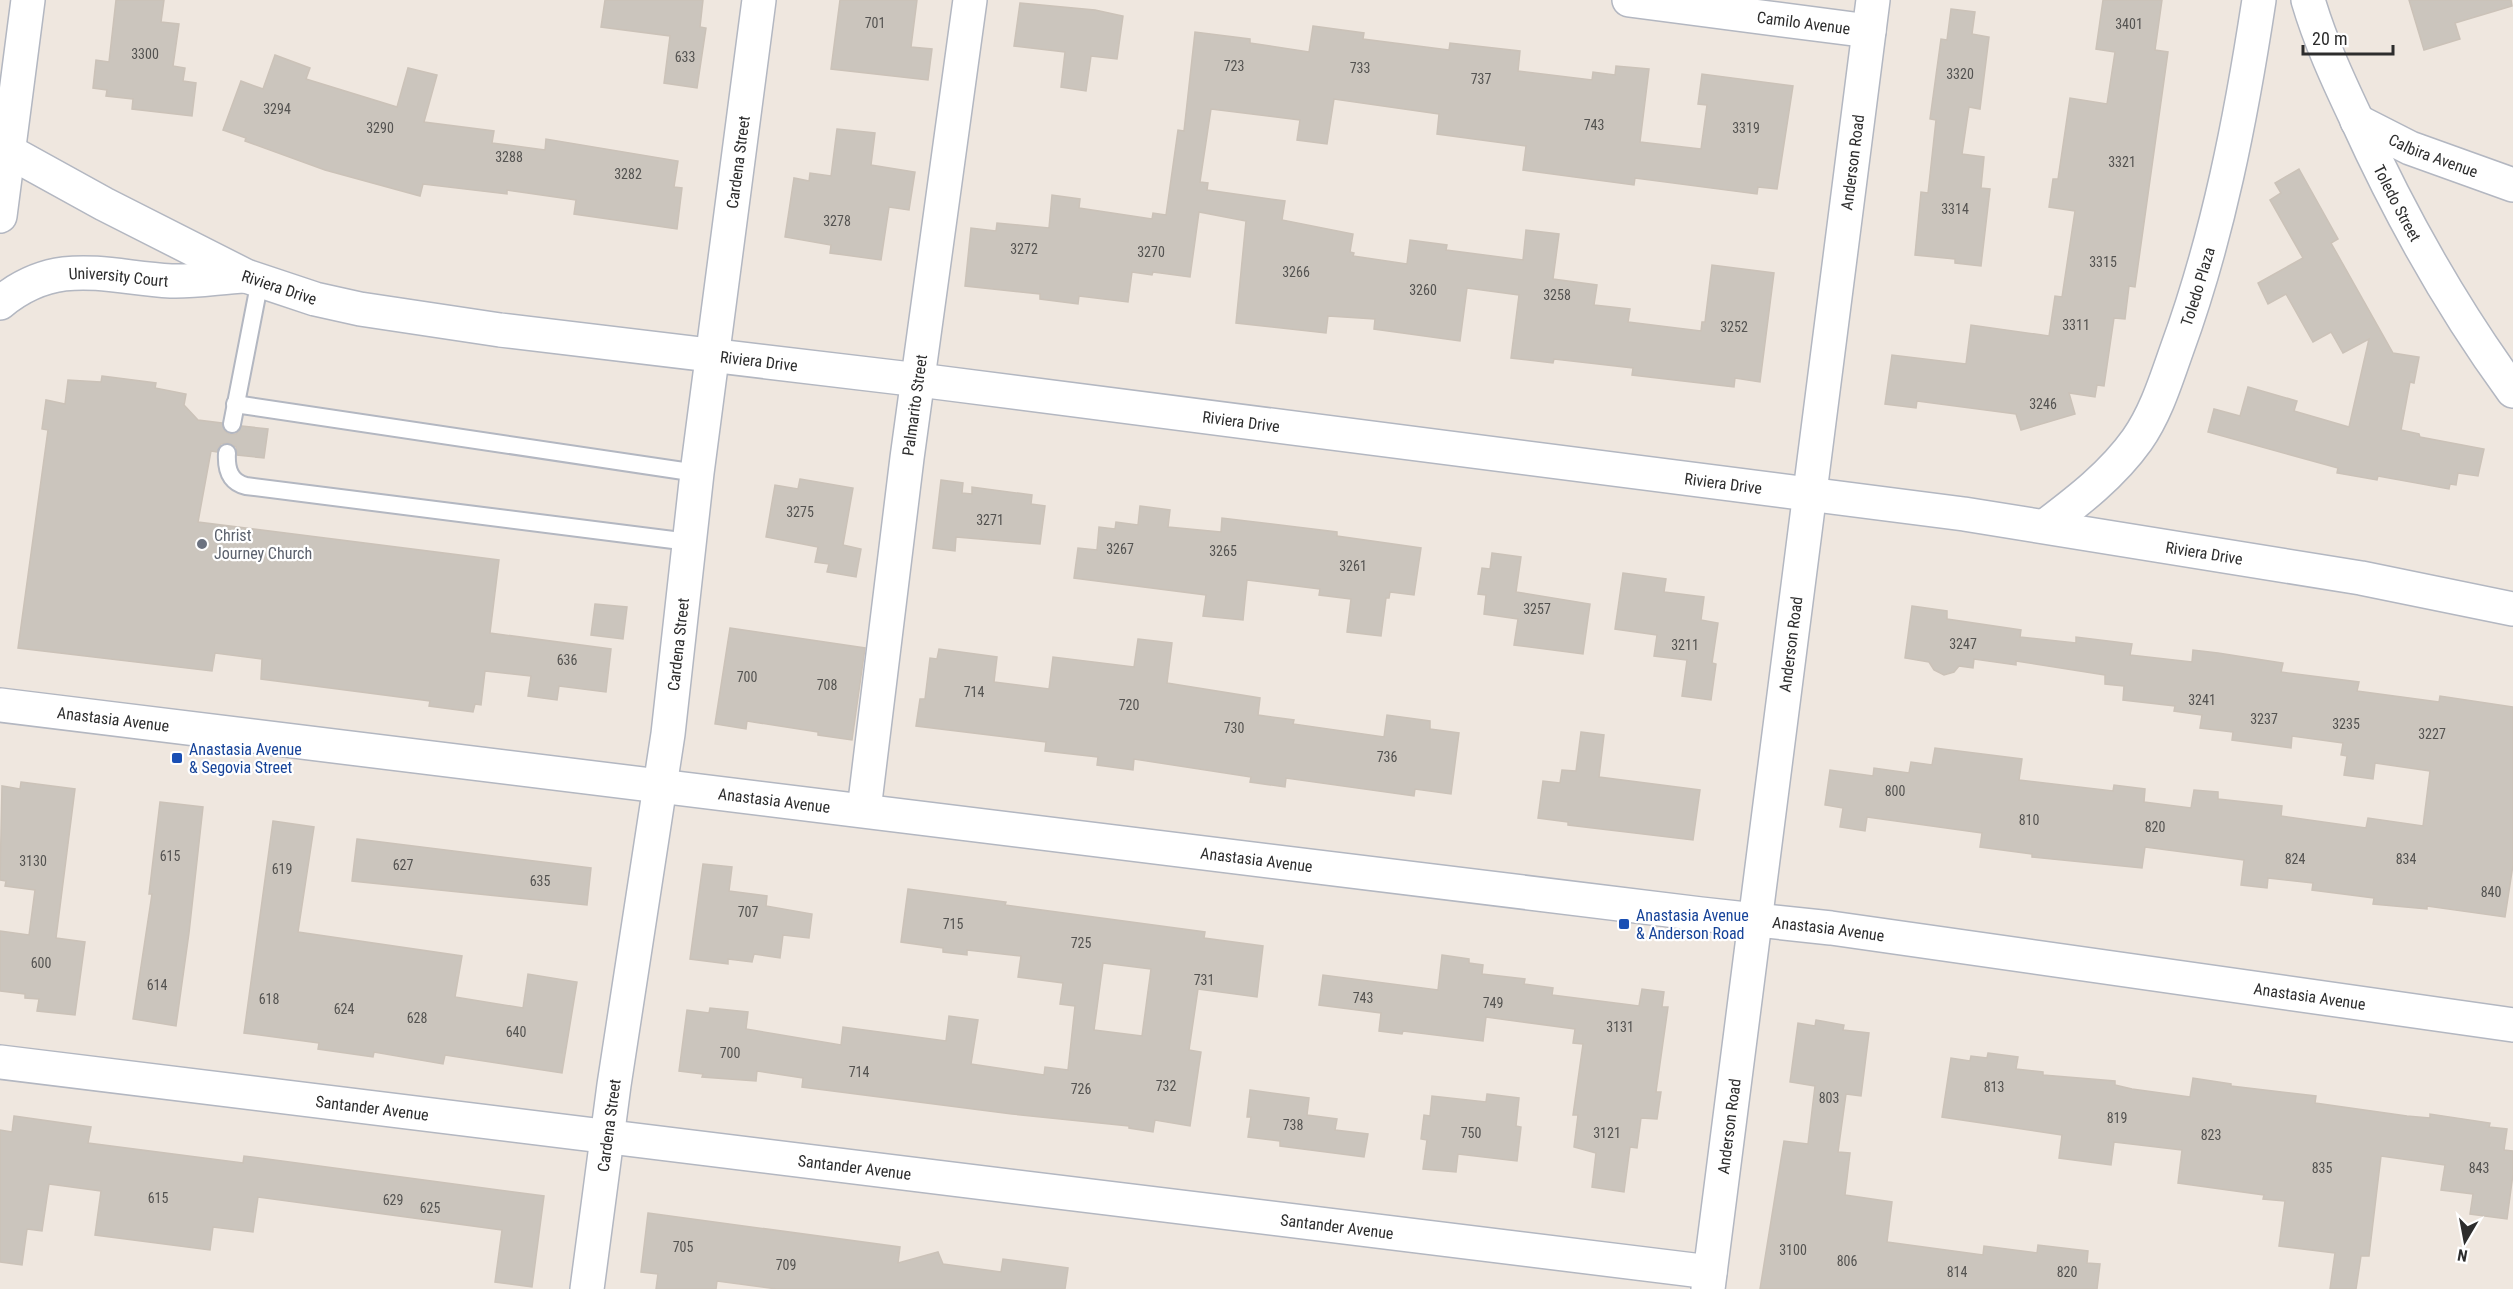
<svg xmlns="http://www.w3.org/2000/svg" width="2513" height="1289" viewBox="0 0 2513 1289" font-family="'Roboto Condensed',sans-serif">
	<rect width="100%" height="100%" fill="#efe7df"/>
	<g fill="#cbc5bd" stroke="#cbc2b8" stroke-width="1.5" fill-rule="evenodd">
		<path d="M116 0H164L161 22 179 24 173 66 185 68 183 81 196 83 192 116 132 109 133 99 106 96 107 90 93 88 96 60 109 62Z"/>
		<path d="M605 0H703L700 27 706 28 697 88 664 83 670 36 601 27Z"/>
		<path d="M840 0H917L911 47 932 49 928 80 831 69Z"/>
		<path d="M2103 0H2162L2155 50 2168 52 2135 287 2129 286 2125 319 2114 318 2104 386 2097 385 2095 397 2069 393 2075 414 2021 430 2016 414 1917 401 1916 408 1885 404 1892 355 1966 364 1971 325 2049 336 2055 296 2062 297 2075 211 2049 207 2053 179H2058L2070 98 2107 104 2115 52 2096 49Z"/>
		<path d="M2409 0H2511L2512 6 2455 23 2460 39 2424 50Z"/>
		<path d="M1020 3 1095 10 1123 16 1117 59 1091 56 1086 91 1061 87 1065 52 1014 46Z"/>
		<path d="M1951 9 1975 12 1972 34 1989 37 1980 109 1969 107 1962 154 1984 157 1981 188 1990 189 1981 266 1955 263V259L1915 255 1921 192 1928 193 1936 120 1930 119 1941 39 1947 40Z"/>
		<path d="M1313 26 1364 33 1363 39 1449 50 1450 43 1520 51 1518 71 1592 80 1593 72 1615 75 1616 66 1649 69 1640 142 1701 149 1707 105 1698 104 1702 74 1793 86 1777 189 1758 187 1757 194 1635 178 1634 185 1523 170 1526 146 1437 134 1439 114 1334 99 1327 144 1297 140 1300 120 1211 109 1200 182 1208 183 1207 190 1285 201 1282 220 1353 234 1350 252 1354 253 1353 256 1407 264 1410 240 1447 245 1446 250 1523 260 1526 230 1559 234 1553 279 1597 285 1594 305 1630 309 1628 322 1701 331 1702 322H1705L1712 265 1774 273 1760 382 1735 378 1734 387 1632 375 1633 368 1554 359 1553 363 1511 358 1519 295 1467 288 1460 341 1374 329 1375 319 1328 316 1326 333 1236 323 1246 221 1199 212 1190 277 1153 272 1152 275 1132 272 1128 302 1079 296 1078 304 1040 299V294L965 286 971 228 996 231 997 223 1049 228 1052 195 1080 199 1079 208 1152 219 1153 213 1166 215 1178 130 1184 131 1195 32 1250 39V43L1309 52Z"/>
		<path d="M275 55 310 68 306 79 397 107 408 68 437 75 424 122 494 131 492 143 545 150 546 139 678 161 674 187 682 188 677 229 574 214 576 200 507 190V194L423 184 420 196 325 170 245 141 246 138 223 130 241 81 263 89Z"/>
		<path d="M837 129 875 133 871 165 915 172 909 210 889 207 881 260 830 253 831 245 785 237 794 178 809 181 810 173 831 176Z"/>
		<path d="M2299 169 2338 239 2331 243 2393 353 2419 357 2414 383 2410 382 2401 430 2419 434 2420 437 2484 449 2478 476 2458 473 2456 485 2450 484 2449 489 2378 476 2377 480 2337 473 2338 468 2208 432 2214 409 2240 416 2248 387 2297 401 2294 411 2349 427 2369 339 2343 353 2331 332 2313 342 2286 294 2268 304 2258 283 2303 258 2270 200 2281 193 2275 183Z"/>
		<path d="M102 376 156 383 155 388 186 394 184 405 198 420 222 423 225 431 229 434H236L242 426 268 429 264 458 237 455 236 447 228 443 221 444 217 452 211 451 198 522 499 560 490 633 611 649 606 692 559 686 557 700 528 696 531 676 485 671 481 705 475 704 473 712 429 706 430 701 261 679 262 659 215 653 212 671 18 648 48 430 42 429 46 400 65 404 68 380 101 382Z"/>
		<path d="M800 479 853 488 843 545 861 549 856 577 827 572 829 564 815 562 818 547 766 537 775 485 798 489Z"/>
		<path d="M941 480 963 483 962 493 972 494V487L1032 495 1031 504 1045 506 1040 544 956 537 955 551 933 548Z"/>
		<path d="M1140 506 1170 510 1168 527 1221 532 1222 518 1337 532V536L1421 548 1414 595 1390 592 1389 598H1386L1381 636 1347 632 1351 599 1319 595 1320 589 1247 580 1243 620 1203 616 1206 595 1074 578 1078 548 1097 550 1099 527 1115 529 1116 522 1138 525Z"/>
		<path d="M1492 553 1521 557 1516 592 1590 604 1583 654 1514 645 1518 619 1484 614 1486 595 1478 594 1482 568 1490 569Z"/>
		<path d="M1623 573 1666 579 1664 592 1704 597 1701 620 1718 623 1712 663 1716 664 1711 700 1682 696 1687 660 1654 656 1657 635 1615 629Z"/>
		<path d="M595 604 627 607 623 639 591 635Z"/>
		<path d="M1912 606 1947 611V619L2021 630 2020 637 2076 643V637L2132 644 2130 655 2192 662 2193 650 2218 653 2283 663 2281 672 2359 682 2357 691 2439 702 2440 696 2513 707V865L2505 917 2427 906V909L2373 904 2374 898 2312 890 2313 883 2268 878 2267 888 2241 885 2244 860 2145 847 2142 868 2032 857V854L1980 847 1982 833 1867 817 1865 831 1840 827 1843 808 1825 805 1830 770 1873 776 1874 768 1909 773 1911 762 1932 765 1935 748 2022 759 2019 780 2113 791 2114 785 2145 789 2144 802 2191 808 2194 790 2218 792V799L2282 806 2281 816 2366 828 2368 818 2423 826 2430 771 2375 763 2373 779 2344 775 2347 756 2341 755 2343 743 2292 736 2291 748 2232 740 2233 732 2200 728 2202 715 2174 711 2175 706 2123 700 2124 686 2105 684V675L2016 661V665L1974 659 1973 668 1959 666 1954 672 1944 675 1934 670 1929 662 1905 658Z"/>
		<path d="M730 628 865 648 852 740 818 735V732L747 721 746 729 715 724Z"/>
		<path d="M1138 639 1172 643 1167 683 1260 698 1258 715 1294 720 1293 724 1384 737 1387 715 1430 721V729L1459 733 1451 794 1415 789 1414 796 1286 778 1285 787 1250 782 1251 777 1134 759 1133 770 1097 765 1098 757 1045 751 1046 742 916 726 920 699H925L930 658 937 659 939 649 997 657 994 682 1049 689 1053 657 1134 667Z"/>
		<path d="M1581 732 1604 735 1599 777 1700 790 1693 840 1568 825V822L1538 818 1543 781 1560 783 1562 770 1576 771Z"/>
		<path d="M21 782 75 789 56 938 85 942 75 1015 37 1011 39 999 25 998V994L0 991V931L29 935 35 890 5 886 6 881 0 880 2 786 20 789Z"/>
		<path d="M160 802 203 807 189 933 176 1026 133 1019 152 894H149Z"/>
		<path d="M273 821 314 827 298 932 462 956 455 997 523 1008 528 974 577 982 562 1073 445 1055 443 1064 374 1052 373 1057 318 1049 319 1043 244 1033Z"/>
		<path d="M357 839 591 868 587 905 352 881Z"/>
		<path d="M703 864 732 867 729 891 767 896 766 906 812 914 809 938 783 935 780 958 754 954 752 962 728 959V964L690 959Z"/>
		<path d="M908 889 1006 902 1005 905 1205 932 1204 938 1263 946 1257 997 1198 989 1189 1050 1201 1052 1190 1126 1155 1120 1153 1132 1129 1128V1126L1012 1114 802 1087 803 1078 757 1071 756 1081 702 1077 703 1074 679 1071 687 1010 709 1013 710 1008 748 1012 746 1029 841 1045 843 1027 946 1041 949 1016 978 1020 971 1064 1044 1075 1045 1067 1068 1070 1075 1006 1060 1004 1063 983 1018 977 1021 956 967 950V955L943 952V948L901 942ZM1103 963 1151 969 1142 1036 1094 1030Z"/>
		<path d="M1442 955 1469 959V963L1483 965 1482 974 1525 979 1524 984 1553 988 1552 995 1639 1006 1642 989 1664 992 1662 1007H1668L1656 1092H1661L1657 1119 1641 1118 1637 1148 1630 1147 1624 1192 1592 1187 1596 1153 1574 1147 1578 1115H1573L1583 1044 1573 1043 1575 1029 1486 1017 1483 1041 1403 1031 1402 1034 1379 1031 1381 1013 1319 1005 1323 975 1438 990Z"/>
		<path d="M1816 1020 1844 1025 1843 1030 1869 1033 1861 1096 1846 1094 1838 1152 1850 1153 1845 1195 1892 1202 1887 1242 1983 1255 1984 1246 2037 1253 2038 1245 2088 1251 2087 1263 2100 1264 2097 1289H1760L1784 1141 1808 1144 1815 1086 1790 1082 1798 1023 1815 1026Z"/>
		<path d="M1988 1053 2018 1057 2016 1069 2043 1072V1075L2115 1081V1085L2132 1089 2190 1097 2193 1078 2231 1084V1086L2316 1096 2315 1103 2407 1116 2430 1118V1114L2490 1123 2489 1127 2507 1129 2504 1150 2513 1151V1174L2507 1219 2470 1214 2473 1194 2441 1190 2445 1165 2381 1156 2369 1256H2361L2356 1289H2330L2335 1253 2279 1246 2285 1201 2263 1199 2264 1195 2178 1183 2182 1150 2114 1142 2111 1165 2059 1158 2062 1135 1942 1117 1951 1058 1970 1061 1971 1056 1987 1058Z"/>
		<path d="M1250 1090 1309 1098 1307 1115 1337 1119 1335 1130 1368 1134 1364 1157 1280 1146V1141L1248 1137 1251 1117H1247Z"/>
		<path d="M1487 1094 1519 1098 1516 1126 1521 1127 1517 1161 1458 1154 1456 1172 1423 1169 1427 1140 1421 1139 1424 1115 1430 1116 1432 1096 1486 1102Z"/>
		<path d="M14 1116 91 1127 88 1143 243 1163 244 1156 544 1196 532 1287 495 1282 502 1230 258 1197 253 1232 213 1227 210 1250 95 1235 101 1191 49 1184 42 1231 27 1229 22 1265 0 1262V1130L12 1132Z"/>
		<path d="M648 1213 900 1247 898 1263 938 1252 943 1264 1001 1272 1003 1259 1068 1268 1065 1289H777L717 1281 716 1289H656L658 1274 641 1272Z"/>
	</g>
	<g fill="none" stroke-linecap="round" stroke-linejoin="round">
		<g stroke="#b3b7c1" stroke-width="20">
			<g id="service">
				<path d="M235 404 697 473"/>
				<path d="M232 424 260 280"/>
				<path d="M227 453C226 469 230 482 246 486L689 542"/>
			</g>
		</g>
		<g stroke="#b3b7c1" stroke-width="36">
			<g id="minor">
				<path id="s1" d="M1629 0 1869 31"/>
				<path id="s2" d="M2308 0C2320 41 2338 80 2356 118 2400 215 2450 305 2513 391"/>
				<path id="s3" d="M2357 121 2410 148 2513 185"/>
				<path id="s4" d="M8 151 104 204 246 276 315 299 360 309 500 330 919 380 1964 514 2361 578 2513 609"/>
				<path id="s5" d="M0 303C57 256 105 277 171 281 195 282 221 277 245 276"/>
				<path id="s6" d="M2045 526C2078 501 2112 475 2137 440 2156 413 2166 380 2177 349 2218 237 2241 118 2259 0"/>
				<path id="s7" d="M864 810 907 458 970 0"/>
				<path id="s8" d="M0 1062 1710 1272"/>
				<path id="s9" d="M587 1289 614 1085 668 734 697 473 759 0"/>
			</g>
		</g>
		<g stroke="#b3b7c1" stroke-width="36">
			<g id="tertiary">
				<path d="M0 216 28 0"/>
				<path id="s10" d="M0 705 1701 914 1831 928 2513 1025"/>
				<path id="s11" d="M1708 1289 1873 0"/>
			</g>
		</g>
		<use href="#service" stroke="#fff" stroke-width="16"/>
		<use href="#minor" stroke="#fff" stroke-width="33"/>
		<use href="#tertiary" stroke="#fff" stroke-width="33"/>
	</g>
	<circle fill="#6b7280" stroke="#fff" stroke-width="2" cx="202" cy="544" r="6"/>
	<g fill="#1a4fb4" stroke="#fff" stroke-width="2">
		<rect x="171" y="752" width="12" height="12" rx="3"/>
		<rect x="1618" y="918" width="12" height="12" rx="3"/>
	</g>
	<g text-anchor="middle" stroke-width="4.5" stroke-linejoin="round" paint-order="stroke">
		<g font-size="14" fill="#545351">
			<text x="875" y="28">701</text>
			<text x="2129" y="29">3401</text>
			<text x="145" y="59">3300</text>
			<text x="685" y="62">633</text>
			<text x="1234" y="71">723</text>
			<text x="1360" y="73">733</text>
			<text x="1960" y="79">3320</text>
			<text x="1481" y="84">737</text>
			<text x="277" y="114">3294</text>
			<text x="1594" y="130">743</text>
			<text x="380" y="133">3290</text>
			<text x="1746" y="133">3319</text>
			<text x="509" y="162">3288</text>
			<text x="2122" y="167">3321</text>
			<text x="628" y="179">3282</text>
			<text x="1955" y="214">3314</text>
			<text x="837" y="226">3278</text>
			<text x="1024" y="254">3272</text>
			<text x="1151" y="257">3270</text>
			<text x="2103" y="267">3315</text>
			<text x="1296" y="277">3266</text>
			<text x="1423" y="295">3260</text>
			<text x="1557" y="300">3258</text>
			<text x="2076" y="330">3311</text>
			<text x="1734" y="332">3252</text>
			<text x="2043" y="409">3246</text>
			<text x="800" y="517">3275</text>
			<text x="990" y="525">3271</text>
			<text x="1120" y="554">3267</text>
			<text x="1223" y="556">3265</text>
			<text x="1353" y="571">3261</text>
			<text x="1537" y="614">3257</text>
			<text x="1963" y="649">3247</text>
			<text x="1685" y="650">3211</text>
			<text x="567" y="665">636</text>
			<text x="747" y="682">700</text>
			<text x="827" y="690">708</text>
			<text x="974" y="697">714</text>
			<text x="2202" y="705">3241</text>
			<text x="1129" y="710">720</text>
			<text x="2264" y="724">3237</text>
			<text x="2346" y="729">3235</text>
			<text x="1234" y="733">730</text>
			<text x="2432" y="739">3227</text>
			<text x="1387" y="762">736</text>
			<text x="1895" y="796">800</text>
			<text x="2029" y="825">810</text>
			<text x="2155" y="832">820</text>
			<text x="170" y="861">615</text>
			<text x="2295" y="864">824</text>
			<text x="2406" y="864">834</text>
			<text x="33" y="866">3130</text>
			<text x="403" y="870">627</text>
			<text x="282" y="874">619</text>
			<text x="540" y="886">635</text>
			<text x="2491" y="897">840</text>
			<text x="748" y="917">707</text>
			<text x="953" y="929">715</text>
			<text x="1081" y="948">725</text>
			<text x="41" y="968">600</text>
			<text x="1204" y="985">731</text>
			<text x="157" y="990">614</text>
			<text x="1363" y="1003">743</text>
			<text x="269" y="1004">618</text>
			<text x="1493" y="1008">749</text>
			<text x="344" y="1014">624</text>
			<text x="417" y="1023">628</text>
			<text x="1620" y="1032">3131</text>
			<text x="516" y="1037">640</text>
			<text x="730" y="1058">700</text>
			<text x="859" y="1077">714</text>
			<text x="1166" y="1091">732</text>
			<text x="1994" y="1092">813</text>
			<text x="1081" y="1094">726</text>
			<text x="1829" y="1103">803</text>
			<text x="2117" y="1123">819</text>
			<text x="1293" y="1130">738</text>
			<text x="1471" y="1138">750</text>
			<text x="1607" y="1138">3121</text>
			<text x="2211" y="1140">823</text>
			<text x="2322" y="1173">835</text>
			<text x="2479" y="1173">843</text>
			<text x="158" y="1203">615</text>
			<text x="393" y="1205">629</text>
			<text x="430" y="1213">625</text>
			<text x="683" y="1252">705</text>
			<text x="1793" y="1255">3100</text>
			<text x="1847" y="1266">806</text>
			<text x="786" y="1270">709</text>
			<text x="1957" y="1277">814</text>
			<text x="2067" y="1277">820</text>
		</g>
		<g font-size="16" fill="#2d2d2d" stroke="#fff">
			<text dy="6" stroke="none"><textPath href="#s1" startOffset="176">Camilo Avenue</textPath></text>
			<text dy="6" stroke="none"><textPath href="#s3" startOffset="84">Calbira Avenue</textPath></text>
			<text dy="6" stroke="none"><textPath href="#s11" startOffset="1136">Anderson Road</textPath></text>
			<text dy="6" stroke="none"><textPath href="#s9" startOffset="1137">Cardena Street</textPath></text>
			<text dy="6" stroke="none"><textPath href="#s2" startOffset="222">Toledo Street</textPath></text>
			<text dy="6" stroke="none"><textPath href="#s5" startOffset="126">University Court</textPath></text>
			<text dy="6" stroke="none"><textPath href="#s4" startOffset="304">Riviera Drive</textPath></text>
			<text dy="6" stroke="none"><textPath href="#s6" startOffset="292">Toledo Plaza</textPath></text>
			<text dy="6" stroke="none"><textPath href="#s4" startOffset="790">Riviera Drive</textPath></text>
			<text dy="6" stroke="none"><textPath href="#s7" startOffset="408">Palmarito Street</textPath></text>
			<text dy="6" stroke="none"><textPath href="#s4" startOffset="1276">Riviera Drive</textPath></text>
			<text dy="6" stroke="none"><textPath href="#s4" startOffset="1762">Riviera Drive</textPath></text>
			<text dy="6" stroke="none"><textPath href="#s4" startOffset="2248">Riviera Drive</textPath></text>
			<text dy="6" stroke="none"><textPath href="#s11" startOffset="650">Anderson Road</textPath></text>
			<text dy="6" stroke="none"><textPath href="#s9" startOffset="651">Cardena Street</textPath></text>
			<text dy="6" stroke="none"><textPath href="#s10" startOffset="114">Anastasia Avenue</textPath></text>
			<text dy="6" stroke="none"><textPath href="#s10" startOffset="780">Anastasia Avenue</textPath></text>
			<text dy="6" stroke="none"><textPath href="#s10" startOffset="1266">Anastasia Avenue</textPath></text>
			<text dy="6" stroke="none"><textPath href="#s10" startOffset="1842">Anastasia Avenue</textPath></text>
			<text dy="6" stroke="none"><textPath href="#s10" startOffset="2328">Anastasia Avenue</textPath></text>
			<text dy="6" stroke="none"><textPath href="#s8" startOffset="375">Santander Avenue</textPath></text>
			<text dy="6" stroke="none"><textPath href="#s9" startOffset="165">Cardena Street</textPath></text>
			<text dy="6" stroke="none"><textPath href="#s11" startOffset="164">Anderson Road</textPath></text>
			<text dy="6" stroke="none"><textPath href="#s8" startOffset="861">Santander Avenue</textPath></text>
			<text dy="6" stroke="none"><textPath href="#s8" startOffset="1347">Santander Avenue</textPath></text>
		</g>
		<g font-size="16" fill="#5b616d" stroke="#fff" text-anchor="start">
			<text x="214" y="541">Christ<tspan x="214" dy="18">Journey Church</tspan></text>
		</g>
		<g font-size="16" fill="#164399" stroke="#fff" text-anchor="start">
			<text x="189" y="755">Anastasia Avenue<tspan x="189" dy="18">&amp; Segovia Street</tspan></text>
			<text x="1636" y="921">Anastasia Avenue<tspan x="1636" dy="18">&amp; Anderson Road</tspan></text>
		</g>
	</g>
	<g transform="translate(2465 1241) rotate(190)" stroke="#ffffff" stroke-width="4.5" paint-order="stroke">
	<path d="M0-4.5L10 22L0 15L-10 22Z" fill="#2d2d2d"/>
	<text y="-9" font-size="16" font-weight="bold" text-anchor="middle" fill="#2d2d2d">N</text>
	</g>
	<path d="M2303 45v9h90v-9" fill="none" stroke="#2d2d2d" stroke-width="3"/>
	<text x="2312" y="45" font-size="18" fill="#2d2d2d" stroke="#ffffff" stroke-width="4.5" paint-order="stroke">20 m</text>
</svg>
